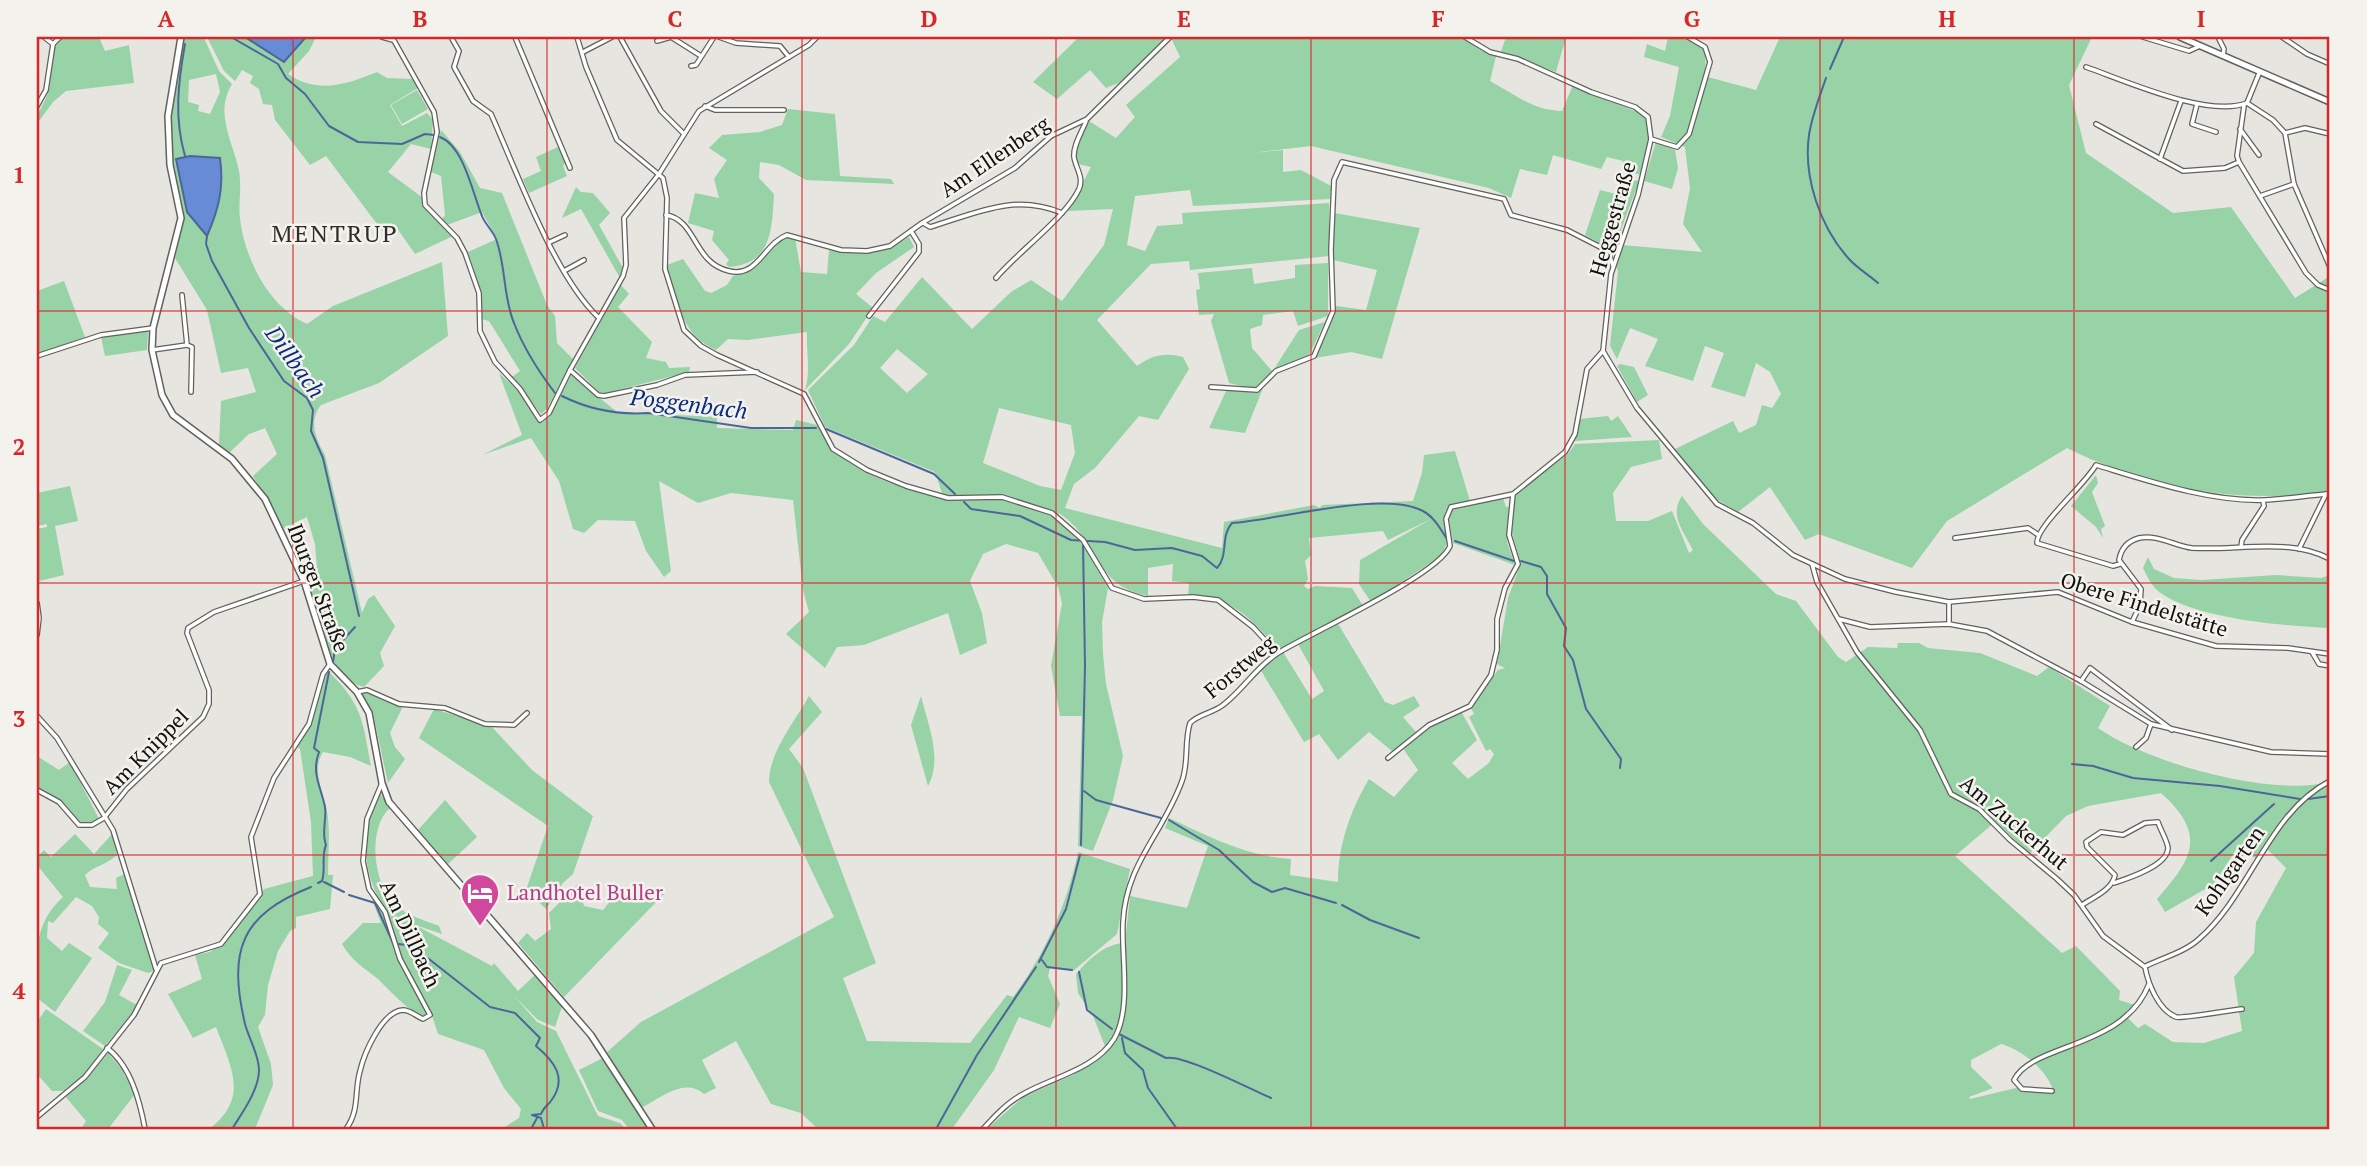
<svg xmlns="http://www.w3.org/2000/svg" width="2367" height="1166" viewBox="0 0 2367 1166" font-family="'PT Serif',serif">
	<rect width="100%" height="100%" fill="#e6e5df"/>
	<g fill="#97d3a6" fill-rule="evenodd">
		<path d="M63 37H99L105 51 129 45 134 83 66 91 53 102 37 124C37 109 46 103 49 89 53 69 47 51 63 37Z"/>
		<path d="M184 37H206L204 38 219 71 232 84C214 114 233 141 239 171 242 189 238 205 240 219 245 259 268 306 307 324L333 306 442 262 448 336 379 383 321 405C308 421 316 439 325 455L362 613 368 599 374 595 395 626 380 653 384 666 364 687C331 679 328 642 320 615 316 601 310 588 303 574L317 568 315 544 307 517 282 529 253 476 277 454 265 428 249 434 229 453 219 445 221 401 256 392 248 368 221 373 207 310 175 258 184 219 170 147 172 102ZM216 74 220 92 210 114 198 111 199 105 188 102 189 80Z"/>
		<path d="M207 37H316L309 51 288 74C318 94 345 85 377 72L387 78 412 79 418 88 390 105 402 126 427 113 433 120 431 149 411 144 388 172 423 198 428 212 453 236 415 254 394 224 383 232 326 156 310 165 275 120 272 105 263 104 259 89 250 83 253 76 242 70 235 81 224 71Z"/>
		<path d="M1079 37H1166L1121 82 1106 88 1090 70 1057 99 1033 82Z"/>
		<path d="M1174 37H1462L1480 50 1496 56 1490 81C1514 94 1534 111 1562 111L1573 85 1642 114C1655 132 1646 155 1641 175L1622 169 1623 161 1607 157 1601 169 1553 155 1547 175 1520 169 1511 198 1489 188 1311 146 1251 153 1283 150V172L1301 170 1331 186 1330 199 1193 206 1190 190 1135 196 1127 245 1145 251 1157 226 1183 224 1182 213 1329 203V256L1190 270 1189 261 1151 264 1097 320 1137 366C1152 355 1165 352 1183 357L1189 369 1158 420 1139 416 1095 468 1074 484 1065 508 1222 548 1224 522 1314 505 1320 508 1322 505 1413 501 1422 473 1424 455 1455 451 1470 501 1451 506 1445 512 1448 541 1441 556 1371 602 1359 584 1360 560 1431 519 1388 540 1383 531 1309 538 1311 555 1305 561 1308 579 1304 586 1308 589 1315 586 1352 588 1363 606 1278 650C1255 621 1227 593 1188 595L1189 583 1172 581 1173 564 1148 568V596C1092 585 1101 541 1059 513L1056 518 1085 547 1108 588 1102 622 1103 654 1106 684 1123 756 1113 800 1093 851 1078 846 1082 716H1060L1051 666 1062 603 1058 587 1038 553 1006 544 983 554 970 581 982 613 987 643 960 655 948 613 864 645 837 647 825 668 786 634 809 612 803 590 793 500 731 493 698 503 659 481 671 571 664 577 646 551 635 521 598 520 584 533 573 529 559 481 531 438 482 455 522 435 499 373 518 391 540 422 550 416 571 375 617 412 717 417V428L793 430 796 420 817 425C841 473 896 486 944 499L935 472 825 427 808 390 854 345 873 316 885 322 922 277 972 329 1011 292 1031 280 1062 301 1104 245 1113 209 1068 211 1091 167 1078 164 1076 148 1089 121 1116 138 1135 117 1126 105 1180 57 1171 38ZM897 349 928 374 907 393 880 368ZM999 408 1071 425 1075 453 1061 490 1040 486 983 463Z"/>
		<path d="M1506 37H1566L1556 72 1501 52Z"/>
		<path d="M1668 37C1698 37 1710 45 1704 76L1756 90 1780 37H2092L2069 85 2086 153 2173 213 2231 207 2295 298 2330 276V491C2309 493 2287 497 2265 496 2198 496 2127 478 2067 448L1947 521 1912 568 1819 534 1805 540 1770 487 1738 512 1716 499 1673 450 1733 421 1739 433 1756 425 1762 405 1772 408 1781 394 1770 372 1756 363 1745 397 1711 387 1724 353 1705 346 1693 381 1645 366 1658 339 1630 328 1617 359 1610 346 1618 271 1616 266 1622 245 1702 252 1683 224 1690 188 1685 147 1661 137 1670 116 1679 67 1644 57 1647 44 1665 51Z"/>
		<path d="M417 90 428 109 402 124 391 105Z"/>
		<path d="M788 109 835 114 840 176 891 179 894 184 806 180 779 165 760 162 759 178 774 194C772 229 772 264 729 267L726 264 729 260 712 240 714 231 688 223 695 193 719 198 714 179 727 160 709 148 722 135 760 132 782 125Z"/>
		<path d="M441 130 460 152 480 188 502 193 547 305 555 316 557 343 573 359 547 409 541 414 512 377 520 371 489 321 481 319 482 293 468 252 497 239 482 212 447 225 441 220 445 215 441 176 431 172Z"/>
		<path d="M1656 142 1675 150 1678 168 1672 189 1644 181Z"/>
		<path d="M558 147 566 162 563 166 567 176 529 193 523 179 541 171 536 157Z"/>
		<path d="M1623 178 1639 181 1615 246 1608 248 1585 235 1600 190 1620 195Z"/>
		<path d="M576 187 581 192 593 193 610 213 599 225 623 268 620 278 581 209 562 218Z"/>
		<path d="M1334 213 1420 228 1382 359 1351 352 1315 358 1336 306 1366 310 1377 270 1333 260Z"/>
		<path d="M787 237 795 238 801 272 827 274 829 250C859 257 883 252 909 237L914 247 876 273 856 294 873 308 849 344 805 390C811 371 806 352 807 332L748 340 728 339 716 350C680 334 677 300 667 265L683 259 705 291 711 293 727 285 733 276 753 269 781 239Z"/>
		<path d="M1328 263V316L1298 326 1293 311 1263 315 1262 325 1250 329 1252 348 1272 371 1254 389 1229 383 1211 321 1214 314 1199 315 1196 290 1200 289 1198 273 1252 268 1254 284 1295 278V265Z"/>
		<path d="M64 281 85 337 38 354 37 291Z"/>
		<path d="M621 285 629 294 618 307 652 342 646 358 666 362 669 368 690 367 689 372 606 393 599 392 575 368Z"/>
		<path d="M1325 322 1309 355 1274 369 1299 330Z"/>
		<path d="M148 330 147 350 105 356 101 337Z"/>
		<path d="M1620 364 1634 367 1648 395 1637 402 1617 366Z"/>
		<path d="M1263 388 1245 433 1209 428 1227 389 1255 393Z"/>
		<path d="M1608 416 1611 421 1618 416 1632 437 1575 441 1579 419Z"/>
		<path d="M1659 440 1662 459 1631 467 1613 493 1616 521H1648L1672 511 1689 553 1693 550C1683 531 1669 515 1682 496L1703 524 1776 594 1796 601 1838 657 1846 662 1868 647 1897 648 1898 643H1919L1928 648 1980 653 2037 676 2049 667 2110 706 2098 728C2148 763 2270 797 2330 782V1129H987L1023 1097 1073 1075 1102 1055 1105 1046 1093 1016 1078 993 1076 974C1088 960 1106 943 1125 943L1130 896 1187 908 1208 846 1165 828 1169 818C1208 836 1248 857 1291 859L1290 875 1338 882C1338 846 1350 811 1369 779L1394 797 1418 770 1402 747 1429 726 1462 713 1477 740 1452 763 1468 779 1489 763 1494 754 1490 749 1486 751 1469 717 1474 714 1471 708 1498 670 1505 668 1497 664 1508 598 1521 563 1511 530 1514 498 1521 489 1568 454 1575 444ZM2161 793C2208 835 2192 859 2157 899L2165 912 2214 884 2237 848 2257 859 2267 849 2286 868 2256 922 2254 953 2234 977 2242 1031 2204 1043 2173 1042 2145 1024 2138 1028 2126 1016 2135 1005 2119 1000 2120 991 2076 946 2062 953 1955 856 1995 822 2030 853 2066 816 2088 806ZM2001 1044C2021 1049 2050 1072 2053 1092L2016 1088 1970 1099 1969 1097 1993 1088 1971 1067V1060Z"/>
		<path d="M2096 475 2098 483 2092 492 2105 526 2101 529 2103 538 2096 527 2071 506Z"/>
		<path d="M70 486 78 521 55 526 64 575 39 581 37 529 47 527V524L37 526V493Z"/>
		<path d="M1503 498 1506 507H1509L1507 542 1515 565 1453 543 1449 520 1452 510Z"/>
		<path d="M2148 557 2154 569 2174 578 2201 580 2276 575 2321 578 2330 575V628C2285 626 2193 619 2158 591 2151 585 2147 576 2143 568Z"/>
		<path d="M1337 622 1385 702 1393 705 1414 696 1420 706 1403 717 1416 732 1393 752 1369 732 1338 760 1319 734 1304 742 1260 669 1283 652 1312 699 1324 691 1298 644Z"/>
		<path d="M327 670C363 705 362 719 371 766L350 757 323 752C310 772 326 797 328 818 330 837 328 856 328 875H333L330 909 296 917V928L290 931 278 951 268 985 265 1015 258 1027 271 1064 273 1085 255 1129H209C250 1098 231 1067 216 1027L193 1038 168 994 202 979 195 955 210 952 228 939 264 889 313 876 311 822 300 749 297 747 311 726Z"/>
		<path d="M367 692 403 706 390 733 395 747 405 759 388 783 373 713 361 693Z"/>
		<path d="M809 696 822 712 789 749 803 768 876 963 843 978 867 1041 970 1043 1007 995 1013 997C1045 954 1067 905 1078 852L1130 869 1117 934 1073 971 1050 968 1048 976 1060 1004 1050 1028 1019 1017 994 1070 952 1129H818L801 1113 771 1104 736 1041 702 1060 716 1088 704 1094C684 1077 661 1098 641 1108L607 1052 641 1022 834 917 769 782C769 752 795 721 809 696Z"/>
		<path d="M921 696C928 725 943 759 928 786L911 725Z"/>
		<path d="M434 709 491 726 532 770 593 816 573 874 563 883 546 909 526 890 548 826 419 738Z"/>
		<path d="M37 756 59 770 70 762 99 819C79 831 76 815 63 803 55 797 46 792 37 789Z"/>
		<path d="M379 792 390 808C367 828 373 884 395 904 407 916 424 920 439 926L442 934 415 925 492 966 494 963 518 991 536 974 563 1004 555 1027 538 1020 514 996 537 1022 556 1031 598 1116 620 1123 626 1129H502L519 1118 521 1109 504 1088 484 1050 438 1034 430 1009 401 958 393 929 395 952 427 1015 421 1017C404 1006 392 993 378 979 363 967 352 961 342 944L363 923H381L370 894 385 909C361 872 360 831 379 792Z"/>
		<path d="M445 800 477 837 448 864 418 830Z"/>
		<path d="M113 833 117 855C105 866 95 865 85 875L90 887 117 889 116 878 124 874 153 958V971L148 973 119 963 98 948 109 933 98 924 99 917 92 906 76 897 53 923 48 921 47 938 62 951 69 943 92 958 55 1012 37 998C37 958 31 926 63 897L37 865V857L44 850 51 857 75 834 94 854Z"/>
		<path d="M578 884 584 906 603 910 619 890 664 894 564 997 518 943 527 933 535 941 551 929 549 913Z"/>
		<path d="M117 965 132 970 119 995 135 1004 141 1002 105 1046 83 1031 105 1002Z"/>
		<path d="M46 1009 103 1049 83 1076 63 1091H52L37 1074V1022Z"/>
		<path d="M108 1053 120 1067 135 1094 108 1129H81L86 1121 65 1096 87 1079Z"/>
		<path d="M603 1058 648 1129H629L622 1120 598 1111 579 1070Z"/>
	</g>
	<g fill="#678bd4" stroke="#4d6699" stroke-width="2">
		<path d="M245 37H306L284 62Z"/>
		<path d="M190 156 220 158C224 188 219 208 207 236L187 212 176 159Z"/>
	</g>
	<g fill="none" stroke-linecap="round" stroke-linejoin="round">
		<g stroke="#4d6699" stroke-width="2">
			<path d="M231 37 278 64 286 78 305 94 329 126 358 142 402 144 425 134 434 135"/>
			<path d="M1830 69 1844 37"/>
			<path d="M1826 78C1820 96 1812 115 1809 135 1803 177 1820 227 1849 259 1857 268 1869 275 1878 283"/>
			<path d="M440 137C464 146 473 195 482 216 485 224 493 231 496 239 506 266 503 297 514 323 524 349 539 372 555 393"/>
			<path d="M185 156C174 118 178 83 185 44"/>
			<path d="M207 236 206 244 212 261 249 328 284 381 307 398 313 410 311 431 323 458 359 616"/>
			<path d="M562 396C588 409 618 415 648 413L751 428H816"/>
			<path d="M826 429 934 474 955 494"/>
			<path d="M964 502 971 509 1020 516 1071 540 1105 542 1135 550 1172 548 1202 556 1217 568C1229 555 1220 536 1232 523 1278 520 1382 490 1423 511 1434 517 1440 528 1447 539"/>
			<path d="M1455 541 1514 561"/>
			<path d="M1521 561 1541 567 1547 576V594L1566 628 1564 646 1573 660 1586 709 1621 759 1620 768"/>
			<path d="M333 662 335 649 355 627"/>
			<path d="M2072 764 2093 766 2133 778 2220 786 2300 799"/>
			<path d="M1084 791 1096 800 1161 818"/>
			<path d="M2308 799 2330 796"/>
			<path d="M1169 820 1219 850 1253 882 1272 892 1285 888 1336 903"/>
			<path d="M1081 845 1085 666 1083 542"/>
			<path d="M2211 861 2274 804"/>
			<path d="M324 882 344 892"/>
			<path d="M318 883 322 881C326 869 321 856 326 845 321 832 327 820 325 807 321 787 311 773 319 752L314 748 329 672"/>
			<path d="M349 895 375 903 393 943"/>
			<path d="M1342 905 1370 920 1419 938"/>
			<path d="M398 944 407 945 429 959 490 1007 515 1013 540 1038 536 1046C554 1061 568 1078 551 1101 547 1106 543 1108 541 1114L532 1115 541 1118 544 1129"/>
			<path d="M1042 960 1047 967 1072 970"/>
			<path d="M1039 962 1066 909 1080 855"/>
			<path d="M1079 972 1087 1010 1112 1029"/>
			<path d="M1119 1034 1166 1058C1183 1054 1250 1089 1271 1098"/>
			<path d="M1122 1038 1125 1053 1143 1070 1148 1088 1177 1129"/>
			<path d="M232 1129C242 1113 259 1090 259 1070 259 1055 249 1039 245 1024 228 951 240 915 311 887"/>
			<path d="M531 1129 537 1118"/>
			<path d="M936 1129 977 1055 1036 967"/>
		</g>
		<g stroke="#62615c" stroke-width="6">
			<g id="street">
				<path d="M44 37 53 44"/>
				<path d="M382 37 393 40"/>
				<path d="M392 37 434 112 437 132 424 193 425 205 457 238 465 253 479 293 480 331 495 362 520 389 540 420 549 413 570 370 598 395 604 396 657 385 685 375 757 372"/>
				<path d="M451 37 459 51 454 67 473 101 491 114C517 172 554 275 598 317"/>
				<path d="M515 37 570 168"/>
				<path d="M577 37 586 67 617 140 663 178 667 198 665 269 684 330 701 346 717 355 804 394 833 449 867 470 906 486 948 498 1002 497 1052 513 1083 540 1112 588 1144 599 1193 597 1218 600 1253 627 1277 653"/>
				<path d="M620 37 661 111 683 133"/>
				<path d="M719 37 736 43 780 46 789 57"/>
				<path d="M1465 37 1490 52 1518 59 1591 92 1635 107 1648 117 1651 139 1638 195 1611 274 1603 351 1637 408 1717 504 1753 523 1793 555 1845 579 1896 592 1949 602 2058 592 2132 622 2216 646 2288 648 2330 654"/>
				<path d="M2143 37 2189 51 2200 46"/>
				<path d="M2218 37 2224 49 2223 55"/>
				<path d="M2282 37 2307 54 2330 64"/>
				<path d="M657 41 671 37 701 56"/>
				<path d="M583 52 612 37"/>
				<path d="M691 66 696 65 714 37"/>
				<path d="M2086 67C2126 81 2207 118 2247 103"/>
				<path d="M2260 71 2247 103 2273 120 2285 133 2294 184 2330 267"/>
				<path d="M2197 104 2192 124 2216 132"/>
				<path d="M37 106 46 90 53 44 60 37"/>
				<path d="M705 106 715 110H784"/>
				<path d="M2096 124 2183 171 2225 168 2239 162 2306 273 2318 285 2330 290"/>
				<path d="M2240 129 2259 155"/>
				<path d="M2285 133 2305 128 2330 134"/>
				<path d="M1651 139 1677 147 1689 134 1710 62 1705 47 1688 37"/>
				<path d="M2160 159 2181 101"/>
				<path d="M2239 162 2237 156 2244 106"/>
				<path d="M2260 196 2294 184"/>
				<path d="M666 215C697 220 693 263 729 271 758 278 764 243 787 235L841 250 867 251 890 246 922 223 1015 168 1051 136 1087 119 1170 37"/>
				<path d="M923 223 930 227C977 213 1013 193 1062 213"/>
				<path d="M550 242 565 235"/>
				<path d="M564 271 584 260"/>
				<path d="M996 278C1018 252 1067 216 1079 189 1084 177 1076 169 1074 157 1073 145 1082 132 1086 121"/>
				<path d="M182 295 187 345 192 347 191 392"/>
				<path d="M869 316 919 252V244L911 231"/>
				<path d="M152 350 187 345"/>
				<path d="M37 356 101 335 153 328"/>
				<path d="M570 370 623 276 626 265 624 218 659 174 699 111 809 45 817 37"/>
				<path d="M1211 387 1257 390 1276 371 1314 356 1333 311 1331 250 1334 180 1342 162 1504 199 1511 215 1567 230 1608 251 1613 266"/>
				<path d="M1955 538 2028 528 2037 534"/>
				<path d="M2241 547 2242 540 2264 506 2263 501"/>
				<path d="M2299 549 2326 494"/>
				<path d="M1812 564 1817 582 1857 652 1920 730 1951 794 1979 809 2010 840 2057 879 2074 895 2103 936 2145 967C2148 983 2158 1010 2176 1017 2182 1019 2232 1010 2242 1009"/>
				<path d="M2120 564 2113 566 2037 543C2036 526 2085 485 2096 465 2149 481 2210 502 2265 500 2287 499 2309 495 2330 494"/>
				<path d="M1949 602V624"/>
				<path d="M37 603 39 618 37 635"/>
				<path d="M1839 619 1870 627 1949 624 1987 631 2081 681 2151 724 2271 752 2330 754"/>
				<path d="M2132 622 2140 605 2141 589 2119 560C2121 549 2128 541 2139 538 2157 534 2175 546 2192 548 2237 551 2288 537 2330 559"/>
				<path d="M2312 652 2319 664 2330 666"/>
				<path d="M2081 681 2090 668 2172 730"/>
				<path d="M357 692 367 690 399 704 445 708 485 724 514 725 527 713"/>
				<path d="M37 716 57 738 113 830 156 969"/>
				<path d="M2136 747 2146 738 2151 724"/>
				<path d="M1388 758 1429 725 1470 706 1491 675 1497 650V619L1505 588 1518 564 1509 535 1513 494"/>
				<path d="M37 790 59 802 79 825H92L104 818 127 789 203 717 209 704V690L187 633 188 628 214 612 304 581"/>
				<path d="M2082 905C2094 897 2112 890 2115 875L2087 847 2086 842 2101 832 2123 835 2145 823 2158 822C2160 829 2167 840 2168 848 2168 866 2126 879 2114 883"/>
				<path d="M2146 966C2162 958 2185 952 2199 939 2250 895 2268 813 2330 781"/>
				<path d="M107 1048C131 1066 140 1102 145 1129"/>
				<path d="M2052 1091 2022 1089 2014 1080C2032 1043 2124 1049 2149 984"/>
				<path d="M37 1117 85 1077 134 1015 161 963 221 944 260 894 251 837 274 778 309 724 323 674 330 664"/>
				<path d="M346 1129C360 1110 354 1092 360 1071 364 1054 382 1011 403 1010 410 1010 416 1016 423 1019L430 1015 400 959 385 912 369 889 363 861 367 819 382 783"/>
				<path d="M983 1129C994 1117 1005 1105 1018 1097 1048 1078 1094 1071 1114 1039 1132 1009 1121 956 1123 922 1126 863 1163 834 1182 781 1189 762 1184 742 1190 723 1199 714 1213 713 1223 705 1243 690 1256 667 1278 653 1310 633 1439 575 1450 546L1446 519 1451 507 1513 494 1565 452 1575 434 1587 369 1603 351"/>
			</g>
		</g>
		<g stroke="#62615c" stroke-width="8">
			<g id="secondary">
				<path d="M181 37 168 116 170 165 181 218 153 328 152 350 162 395 173 415 232 459 265 499 304 581 330 664 357 692 369 713 382 783 389 802 591 1035 652 1129"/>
				<path d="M2180 37 2330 102"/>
			</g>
		</g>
		<use href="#street" stroke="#fff" stroke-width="3.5"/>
		<use href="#secondary" stroke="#fff" stroke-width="5"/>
	</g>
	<path fill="none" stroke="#d62828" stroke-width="2" stroke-opacity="0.55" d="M293 37V1129M547 37V1129M802 37V1129M1056 37V1129M1311 37V1129M1565 37V1129M1820 37V1129M2074 37V1129M37 311H2330M37 583H2330M37 855H2330"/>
	<defs>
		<g id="hotel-pin" transform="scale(2.0125)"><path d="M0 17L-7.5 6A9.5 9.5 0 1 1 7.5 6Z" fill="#d1479c" stroke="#f4f2ed"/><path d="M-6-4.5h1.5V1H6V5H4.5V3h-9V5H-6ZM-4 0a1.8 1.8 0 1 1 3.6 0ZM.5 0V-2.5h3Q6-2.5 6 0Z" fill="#fff"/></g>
	</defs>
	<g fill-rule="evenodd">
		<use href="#hotel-pin" x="480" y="893"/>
	</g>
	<g text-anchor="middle" stroke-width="5" stroke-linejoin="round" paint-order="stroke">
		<g font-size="21" fill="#11110f" stroke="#f4f2ed">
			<text transform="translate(995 157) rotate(-34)" y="7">Am Ellenberg</text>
			<text transform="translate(1613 219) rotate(-74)" y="7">Heggestraße</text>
			<text transform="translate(318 588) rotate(69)" y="7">Iburger Straße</text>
			<text transform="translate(2144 605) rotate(17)" y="7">Obere Findelstätte</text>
			<text transform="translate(1240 667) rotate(-40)" y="7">Forstweg</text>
			<text transform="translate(146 752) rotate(-45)" y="7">Am Knippel</text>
			<text transform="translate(2014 823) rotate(40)" y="7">Am Zuckerhut</text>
			<text transform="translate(2230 871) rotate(-55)" y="7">Kohlgarten</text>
			<text transform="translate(410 934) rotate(65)" y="7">Am Dillbach</text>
		</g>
		<g font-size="21" fill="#b23c85" stroke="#f4f2ed" text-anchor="start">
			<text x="507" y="900">Landhotel Buller</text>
		</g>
		<g font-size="23" font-style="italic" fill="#0a2c80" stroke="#f4f2ed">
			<text transform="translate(295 362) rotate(54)" y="8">Dillbach</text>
			<text transform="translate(689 404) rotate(7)" y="8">Poggenbach</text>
		</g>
		<g font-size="24" letter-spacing="2" fill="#2f2e2a" stroke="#f4f2ed">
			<text x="335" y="242">MENTRUP</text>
		</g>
	</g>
	<rect width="2367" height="1166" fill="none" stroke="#f4f2ed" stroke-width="77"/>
	<rect x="38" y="38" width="2290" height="1090" fill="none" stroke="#d62828" stroke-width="2.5"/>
	<g font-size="23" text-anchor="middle" font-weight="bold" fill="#d62828">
		<text x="166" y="27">A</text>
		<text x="420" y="27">B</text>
		<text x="675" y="27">C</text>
		<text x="929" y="27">D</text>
		<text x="1184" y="27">E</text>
		<text x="1438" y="27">F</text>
		<text x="1692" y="27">G</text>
		<text x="1947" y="27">H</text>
		<text x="2201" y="27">I</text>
		<text x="19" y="183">1</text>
		<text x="19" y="455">2</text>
		<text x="19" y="727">3</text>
		<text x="19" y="999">4</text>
	</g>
</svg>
